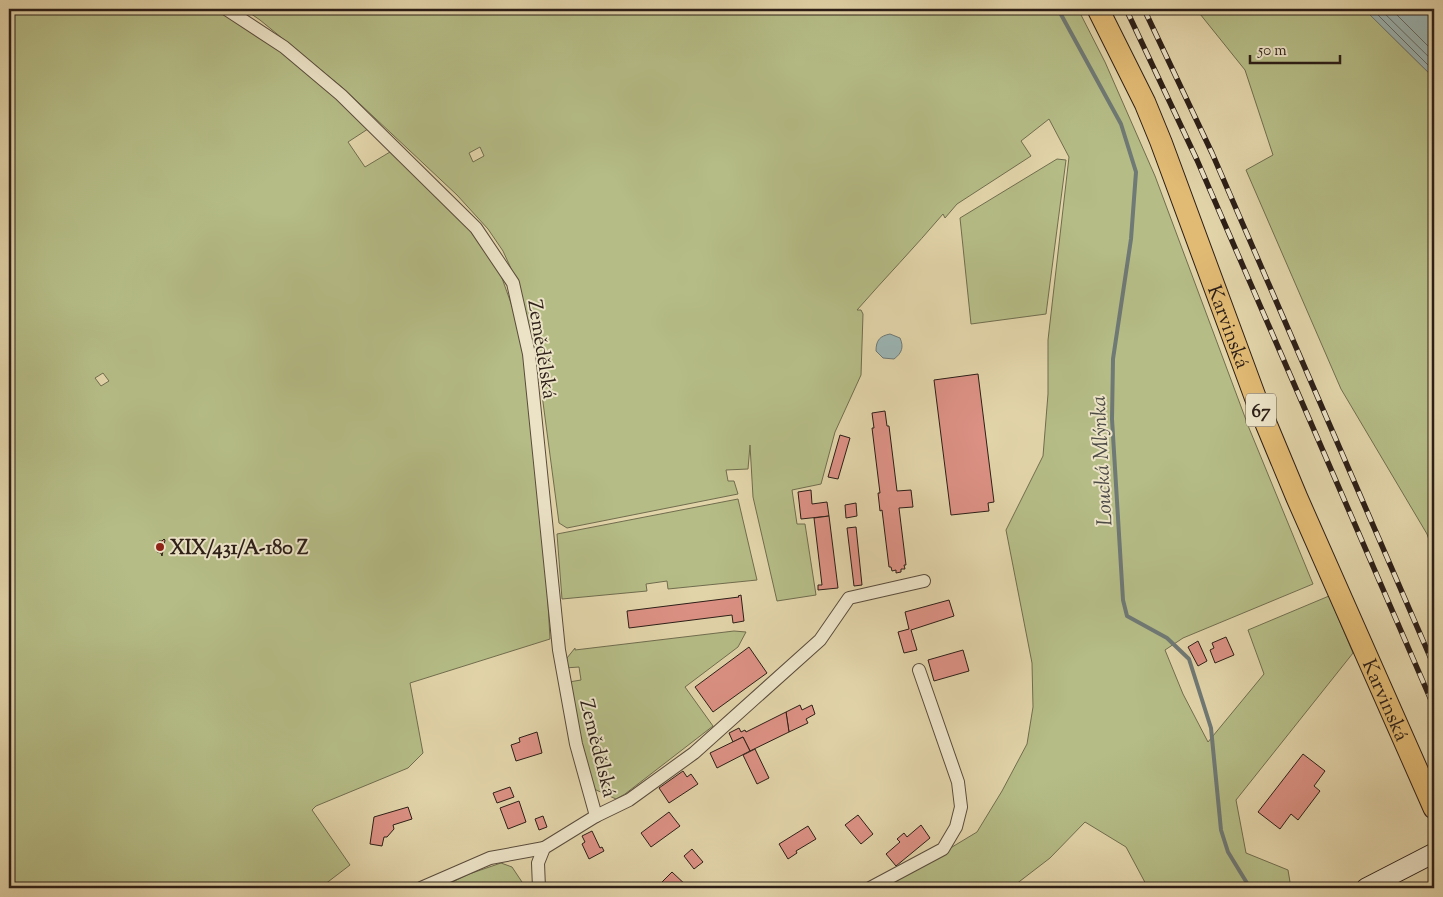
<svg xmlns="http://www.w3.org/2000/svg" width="1443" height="897" viewBox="0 0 1443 897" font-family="'Sorts Mill Goudy',serif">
	<rect width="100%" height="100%" fill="#e2d4a9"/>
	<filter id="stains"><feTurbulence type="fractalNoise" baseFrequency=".004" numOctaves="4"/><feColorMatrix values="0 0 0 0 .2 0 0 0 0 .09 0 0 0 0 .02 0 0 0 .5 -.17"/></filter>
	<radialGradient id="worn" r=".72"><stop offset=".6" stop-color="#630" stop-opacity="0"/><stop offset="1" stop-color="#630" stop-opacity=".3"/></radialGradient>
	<g fill="#b5bc86" stroke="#706d4e" fill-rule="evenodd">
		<path d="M9 9H225L251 27 371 127 348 142 365 167 395 149 476 234 498 267 517 320 531 388 542 495 550 639 410 683 423 753 408 768 316 806 312 810 350 865 320 888H9ZM103 373 109 381 101 386 95 378Z"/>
		<path d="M244 9H1078L1105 62 1155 176 1249 428 1313 584 1183 638 1165 650 1183 694 1208 742 1264 674 1248 630 1329 596 1353 653 1236 800 1246 853 1288 870 1291 888H1148L1126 847 1085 822 1050 858 1011 888H884L977 832 1002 791 1027 744 1033 707 1032 663 1006 530 1043 456 1048 394V340L1069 157 1049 119 1021 141 1031 156 957 204 945 218 943 214C915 247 885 278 857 310H861L863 314 861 375 835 432 821 484 792 490 797 524H805L816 595 777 601 753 497 750 445 748 469 726 470 728 481H734L738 494 567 528 559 523 539 372 524 308 514 275 503 251 488 229 457 195 343 88 260 20ZM480 147 484 156 473 162 469 153Z"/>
		<path d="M1196 9H1364L1434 78V554L1427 534 1341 389 1246 170 1273 155 1245 70Z"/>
		<path d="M1057 159 1066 160 1046 314 971 324 960 218Z"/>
		<path d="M738 499 757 580 668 589 667 581 646 584 647 591 562 599 557 534Z"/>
		<path d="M734 631 746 632 738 647 685 687 713 726 625 794 616 799 594 789 573 711 569 682 581 680 579 667 565 668 567 658 575 648V650Z"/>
		<path d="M501 863 512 867 526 888H440L469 874Z"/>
	</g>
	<g fill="#9bb5b4" stroke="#6f7975">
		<path d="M1364 9H1434V78Z"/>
		<path d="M890 334 900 338C904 347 902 353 894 359L883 358 876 351C876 340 880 336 890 334Z"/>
	</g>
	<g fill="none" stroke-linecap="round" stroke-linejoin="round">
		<g stroke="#646a66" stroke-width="1">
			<path d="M1372 9 1434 71"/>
			<path d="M1380 9 1434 62"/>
			<path d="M1391 9 1434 52"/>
		</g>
		<path stroke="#6f7975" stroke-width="4" d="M1058 9 1121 124 1136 172 1131 239 1113 359 1112 419 1123 600 1127 616 1167 638 1189 659 1211 728 1221 830 1228 852 1250 888"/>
	</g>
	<g fill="#dc9184" stroke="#2c1e17">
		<path d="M978 374 994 502 988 503 989 511 951 515 934 380Z"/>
		<path d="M885 411 887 426H889L897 491 911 490 913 507 899 508 906 565H904L905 569H901V572L896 573V570L892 571 891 567H889L882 510 880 511 878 493H880L872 428H874L872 413Z"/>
		<path d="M840 435 850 438 838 479 828 477Z"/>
		<path d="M811 490 812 504 827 502 829 516 801 519 798 492Z"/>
		<path d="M856 503 857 516 846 518 845 505Z"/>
		<path d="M829 516 838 588 818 590V585H822L814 518Z"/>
		<path d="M856 527 862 585 854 586 847 528Z"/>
		<path d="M164 539 165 540 162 556 161 553 157 552 156 549 159 541H162Z"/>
		<path d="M741 595 744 621 733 623 732 615 629 628 627 611 739 597 738 596Z"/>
		<path d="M949 600 954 616 911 630 917 650 904 653 898 632 909 629 905 612Z"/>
		<path d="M1226 637 1234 655 1215 663 1210 650 1214 648 1212 643Z"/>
		<path d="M1198 641 1207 661 1198 666 1188 647Z"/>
		<path d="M749 647 767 673 713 712 695 687Z"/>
		<path d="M963 650 969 671 934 681 928 660Z"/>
		<path d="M800 705 802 710 812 705 815 714 806 719 808 723 789 732 786 712Z"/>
		<path d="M786 712 789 732 750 751 743 737 733 742 729 733 739 728 741 732 745 730 746 732Z"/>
		<path d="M537 732 542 753 516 761 511 745 520 742 519 738Z"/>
		<path d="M743 737 750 751 717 768 710 753Z"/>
		<path d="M755 749 769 778 757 784 743 755Z"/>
		<path d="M1303 754 1325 771 1314 786 1320 791 1298 820 1291 814 1280 829 1258 812Z"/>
		<path d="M683 771 687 777 691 774 698 784 669 803 659 788Z"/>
		<path d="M510 787 514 797 497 803 493 793Z"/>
		<path d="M519 801 526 822 508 829 500 808Z"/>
		<path d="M408 807 412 819 393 825 394 829 387 837H384L382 846 370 844 374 817Z"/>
		<path d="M669 812 680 826 651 847 641 833Z"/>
		<path d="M858 815 873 834 861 844 845 825Z"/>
		<path d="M543 816 547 827 539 830 535 819Z"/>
		<path d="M921 825 930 838 896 866 886 854 900 842 897 839 904 833 907 837Z"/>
		<path d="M808 826 816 839 796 851 797 853 788 859 779 844Z"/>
		<path d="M592 831 600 848 602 847 604 851 589 859 582 844 585 842 582 836Z"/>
		<path d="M692 849 703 862 694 869 684 856Z"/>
		<path d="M672 872 689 888H665L660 884Z"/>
	</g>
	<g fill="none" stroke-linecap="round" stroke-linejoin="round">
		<g stroke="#5a4c3c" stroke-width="14">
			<g id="street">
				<path d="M226 9 284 47 341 95 476 228 513 283 529 354 559 650 576 744 596 816"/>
				<path d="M421 888 490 858 544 848"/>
				<path d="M539 888 538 863 544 848 596 816 629 800 694 753 820 640 849 598 924 581"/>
				<path d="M870 888 943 849 956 827 961 807 958 782 919 670"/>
			</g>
		</g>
		<g stroke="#2c1e17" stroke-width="21">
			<path id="secondary" d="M1366 888 1434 853"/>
		</g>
		<g stroke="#2c1e17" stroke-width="23">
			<g id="primary">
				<path id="s1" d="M1098 9 1145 103 1161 142 1257 402 1297 498 1434 808"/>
			</g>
		</g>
		<use href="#street" stroke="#ece3c7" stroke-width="12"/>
		<use href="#secondary" stroke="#ece3c7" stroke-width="19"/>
		<use href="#primary" stroke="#e1ba74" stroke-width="21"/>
		<g stroke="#2c1e17" stroke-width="5.5">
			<g id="rail">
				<path d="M1126 9 1197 160 1434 707"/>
				<path d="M1144 9 1212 153 1434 666"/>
			</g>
		</g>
		<use href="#rail" stroke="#ece3c7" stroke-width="4" stroke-dasharray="11" stroke-linecap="butt"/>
	</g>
	<circle fill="#8f2418" stroke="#ece3c7" stroke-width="2" cx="160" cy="547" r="5"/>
	<g text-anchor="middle" stroke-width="4" stroke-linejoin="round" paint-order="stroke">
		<rect fill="#ece3c7" stroke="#66594c" stroke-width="1" x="1246" y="393.5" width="30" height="33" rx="4"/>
		<g font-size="19" font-weight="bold" fill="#2c1e17">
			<text x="1261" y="417">67</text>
		</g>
		<g font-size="20" fill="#2c1e17" stroke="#ece3c7">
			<text dy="7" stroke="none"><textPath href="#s1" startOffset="344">Karvinská</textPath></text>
			<text transform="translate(543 349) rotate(81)" y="7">Zemědělská</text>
			<text dy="7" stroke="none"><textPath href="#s1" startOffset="749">Karvinská</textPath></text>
			<text transform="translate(599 748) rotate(76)" y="7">Zemědělská</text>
		</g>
		<g font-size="20" font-weight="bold" fill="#2c1e17" stroke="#ece3c7" text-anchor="start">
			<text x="170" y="554">XIX/431/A-180 Z</text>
		</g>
		<g font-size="21" font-style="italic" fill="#4d4b46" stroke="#ece3c7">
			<text transform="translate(1101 461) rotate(-93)" y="7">Loucká Mlýnka</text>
		</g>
	</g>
	<rect width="1443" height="897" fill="none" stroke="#e2d4a9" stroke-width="30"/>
	<rect x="10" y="10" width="1423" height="877" fill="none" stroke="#2c1e17" stroke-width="2.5"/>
	<rect x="15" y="15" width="1413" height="867" fill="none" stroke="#2c1e17"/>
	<path d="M1250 55v8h90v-8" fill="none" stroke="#2c1e17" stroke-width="2.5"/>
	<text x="1258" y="55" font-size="15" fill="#2c1e17" stroke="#ece3c7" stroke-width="4" paint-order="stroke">50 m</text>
	<rect width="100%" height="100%" filter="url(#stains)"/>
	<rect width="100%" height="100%" fill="url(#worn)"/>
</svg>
